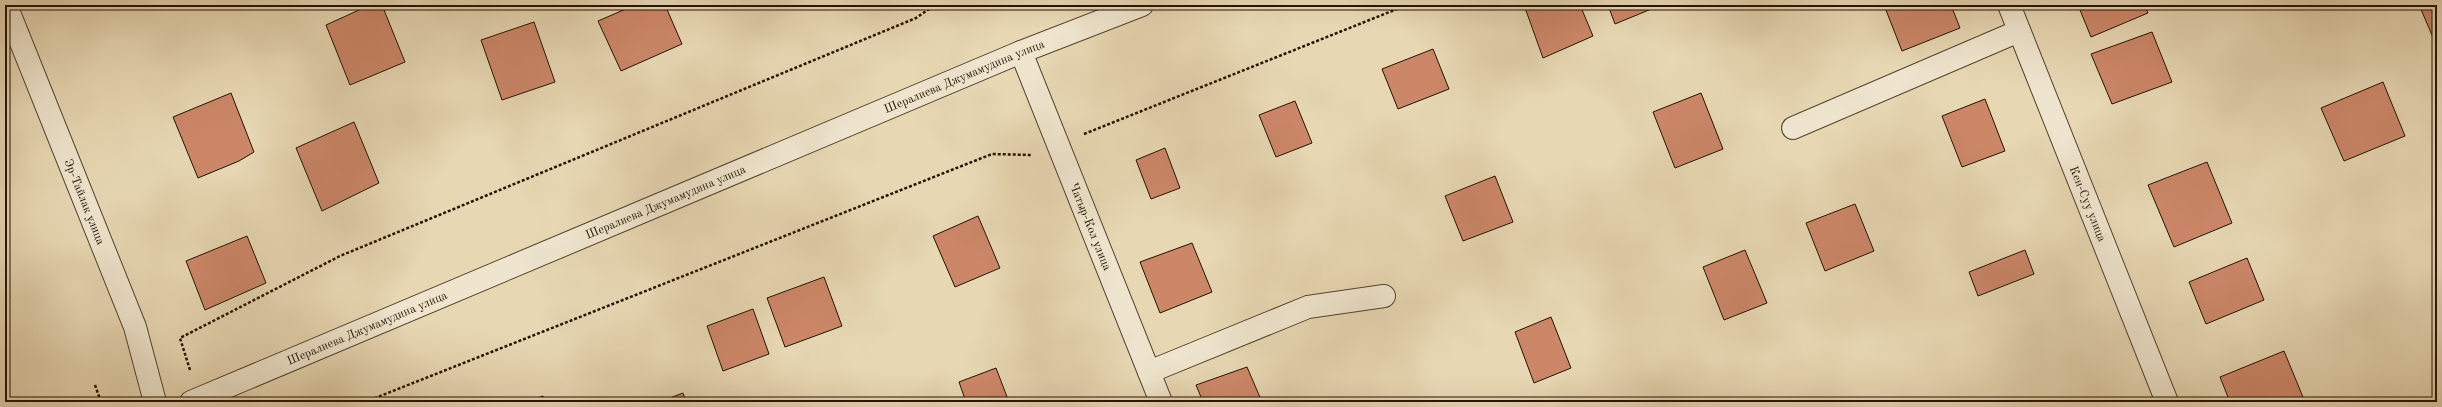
<svg xmlns="http://www.w3.org/2000/svg" width="2442" height="407" viewBox="0 0 2442 407" font-family="'Old Standard TT',serif">
	<rect width="100%" height="100%" fill="#e7d7b3"/>
	<filter id="stains"><feTurbulence type="fractalNoise" baseFrequency=".005" numOctaves="4"/><feColorMatrix values="0 0 0 0 .2 0 0 0 0 .09 0 0 0 0 .02 0 0 0 .5 -.17"/></filter>
	<radialGradient id="worn" r=".72"><stop offset=".6" stop-color="#630" stop-opacity="0"/><stop offset="1" stop-color="#630" stop-opacity=".3"/></radialGradient>
	<g fill="#cc8769" stroke="#231300">
		<path d="M370 5H382L405 62 350 85 326 25Z"/>
		<path d="M635 5H665L682 44 621 71 598 21Z"/>
		<path d="M1524 5H1580L1593 36 1543 58Z"/>
		<path d="M1608 5H1661L1615 24Z"/>
		<path d="M1884 5H1951L1960 28 1902 51Z"/>
		<path d="M2078 5H2145L2148 13 2091 37Z"/>
		<path d="M2425 5H2437V47L2420 7Z"/>
		<path d="M534 22 555 82 502 100 481 40Z"/>
		<path d="M2152 32 2172 82 2112 104 2091 54Z"/>
		<path d="M1433 49 1449 89 1398 109 1382 69Z"/>
		<path d="M2383 82 2405 136 2344 161 2321 108Z"/>
		<path d="M231 93 254 152 239 161 198 178 173 117Z"/>
		<path d="M1701 93 1723 149 1675 168 1653 112Z"/>
		<path d="M1985 99 2005 151 1962 167 1942 116Z"/>
		<path d="M1295 101 1312 143 1276 157 1259 115Z"/>
		<path d="M354 122 379 183 322 211 296 148Z"/>
		<path d="M1165 148 1180 188 1151 199 1136 160Z"/>
		<path d="M2207 162 2232 223 2174 247 2148 185Z"/>
		<path d="M1495 176 1513 222 1463 241 1445 196Z"/>
		<path d="M1855 204 1874 251 1825 271 1806 223Z"/>
		<path d="M978 216 1000 268 955 287 933 236Z"/>
		<path d="M247 236 266 283 205 310 186 261Z"/>
		<path d="M1192 243 1212 292 1160 313 1140 262Z"/>
		<path d="M1745 250 1767 303 1724 320 1703 267Z"/>
		<path d="M2025 250 2034 274 1978 296 1969 272Z"/>
		<path d="M2247 258 2264 300 2206 324 2189 282Z"/>
		<path d="M824 277 842 326 785 347 767 298Z"/>
		<path d="M5 286 10 297 5 299Z"/>
		<path d="M753 309 769 354 723 371 707 326Z"/>
		<path d="M1551 317 1571 368 1534 383 1515 332Z"/>
		<path d="M2284 351 2305 402H2230L2220 377Z"/>
		<path d="M1247 367 1262 402H1203L1196 385Z"/>
		<path d="M996 368 1009 402H966L959 382Z"/>
		<path d="M683 393 686 402H659Z"/>
		<path d="M543 396 546 402H526Z"/>
	</g>
	<g fill="none" stroke-linecap="round" stroke-linejoin="round">
		<g stroke="#54442d" stroke-width="24">
			<g id="minor">
				<path id="s1" d="M6 5 135 327 155 402"/>
				<path id="s2" d="M2009 5 2167 402"/>
				<path id="s3" d="M1021 52 1161 402"/>
				<path d="M1793 128 2019 31"/>
				<path d="M1149 372 1308 307 1384 296"/>
				<path id="s4" d="M191 402 1021 52 1142 5"/>
			</g>
		</g>
		<g stroke="#231300" stroke-width="2.5" stroke-dasharray="3 2" stroke-linecap="butt">
			<path d="M1084 134 1407 5"/>
			<path d="M190 370 180 338 340 256 916 18 935 5"/>
			<path d="M95 385 101 402"/>
			<path d="M365 402 992 154 1031 155"/>
		</g>
		<use href="#minor" stroke="#efe5ce" stroke-width="22"/>
	</g>
	<g text-anchor="middle" stroke-width="3" stroke-linejoin="round" paint-order="stroke">
		<g font-size="12" fill="#231300" stroke="#efe5ce">
			<text dy="4" stroke="none"><textPath href="#s4" startOffset="839">Шералиева Джумамудина улица</textPath></text>
			<text dy="4" stroke="none"><textPath href="#s4" startOffset="515">Шералиева Джумамудина улица</textPath></text>
			<text dy="4" stroke="none"><textPath href="#s1" startOffset="212">Эр-Тайлак улица</textPath></text>
			<text dy="4" stroke="none"><textPath href="#s2" startOffset="214">Кен-Суу улица</textPath></text>
			<text dy="4" stroke="none"><textPath href="#s3" startOffset="188">Чатыр-Кол улица</textPath></text>
			<text dy="4" stroke="none"><textPath href="#s4" startOffset="191">Шералиева Джумамудина улица</textPath></text>
		</g>
	</g>
	<rect width="2442" height="407" fill="none" stroke="#e7d7b3" stroke-width="20"/>
	<rect x="6" y="6" width="2430" height="395" fill="none" stroke="#231300" stroke-width="2"/>
	<rect x="10" y="10" width="2422" height="387" fill="none" stroke="#231300"/>
	<rect width="100%" height="100%" filter="url(#stains)"/>
	<rect width="100%" height="100%" fill="url(#worn)"/>
</svg>
